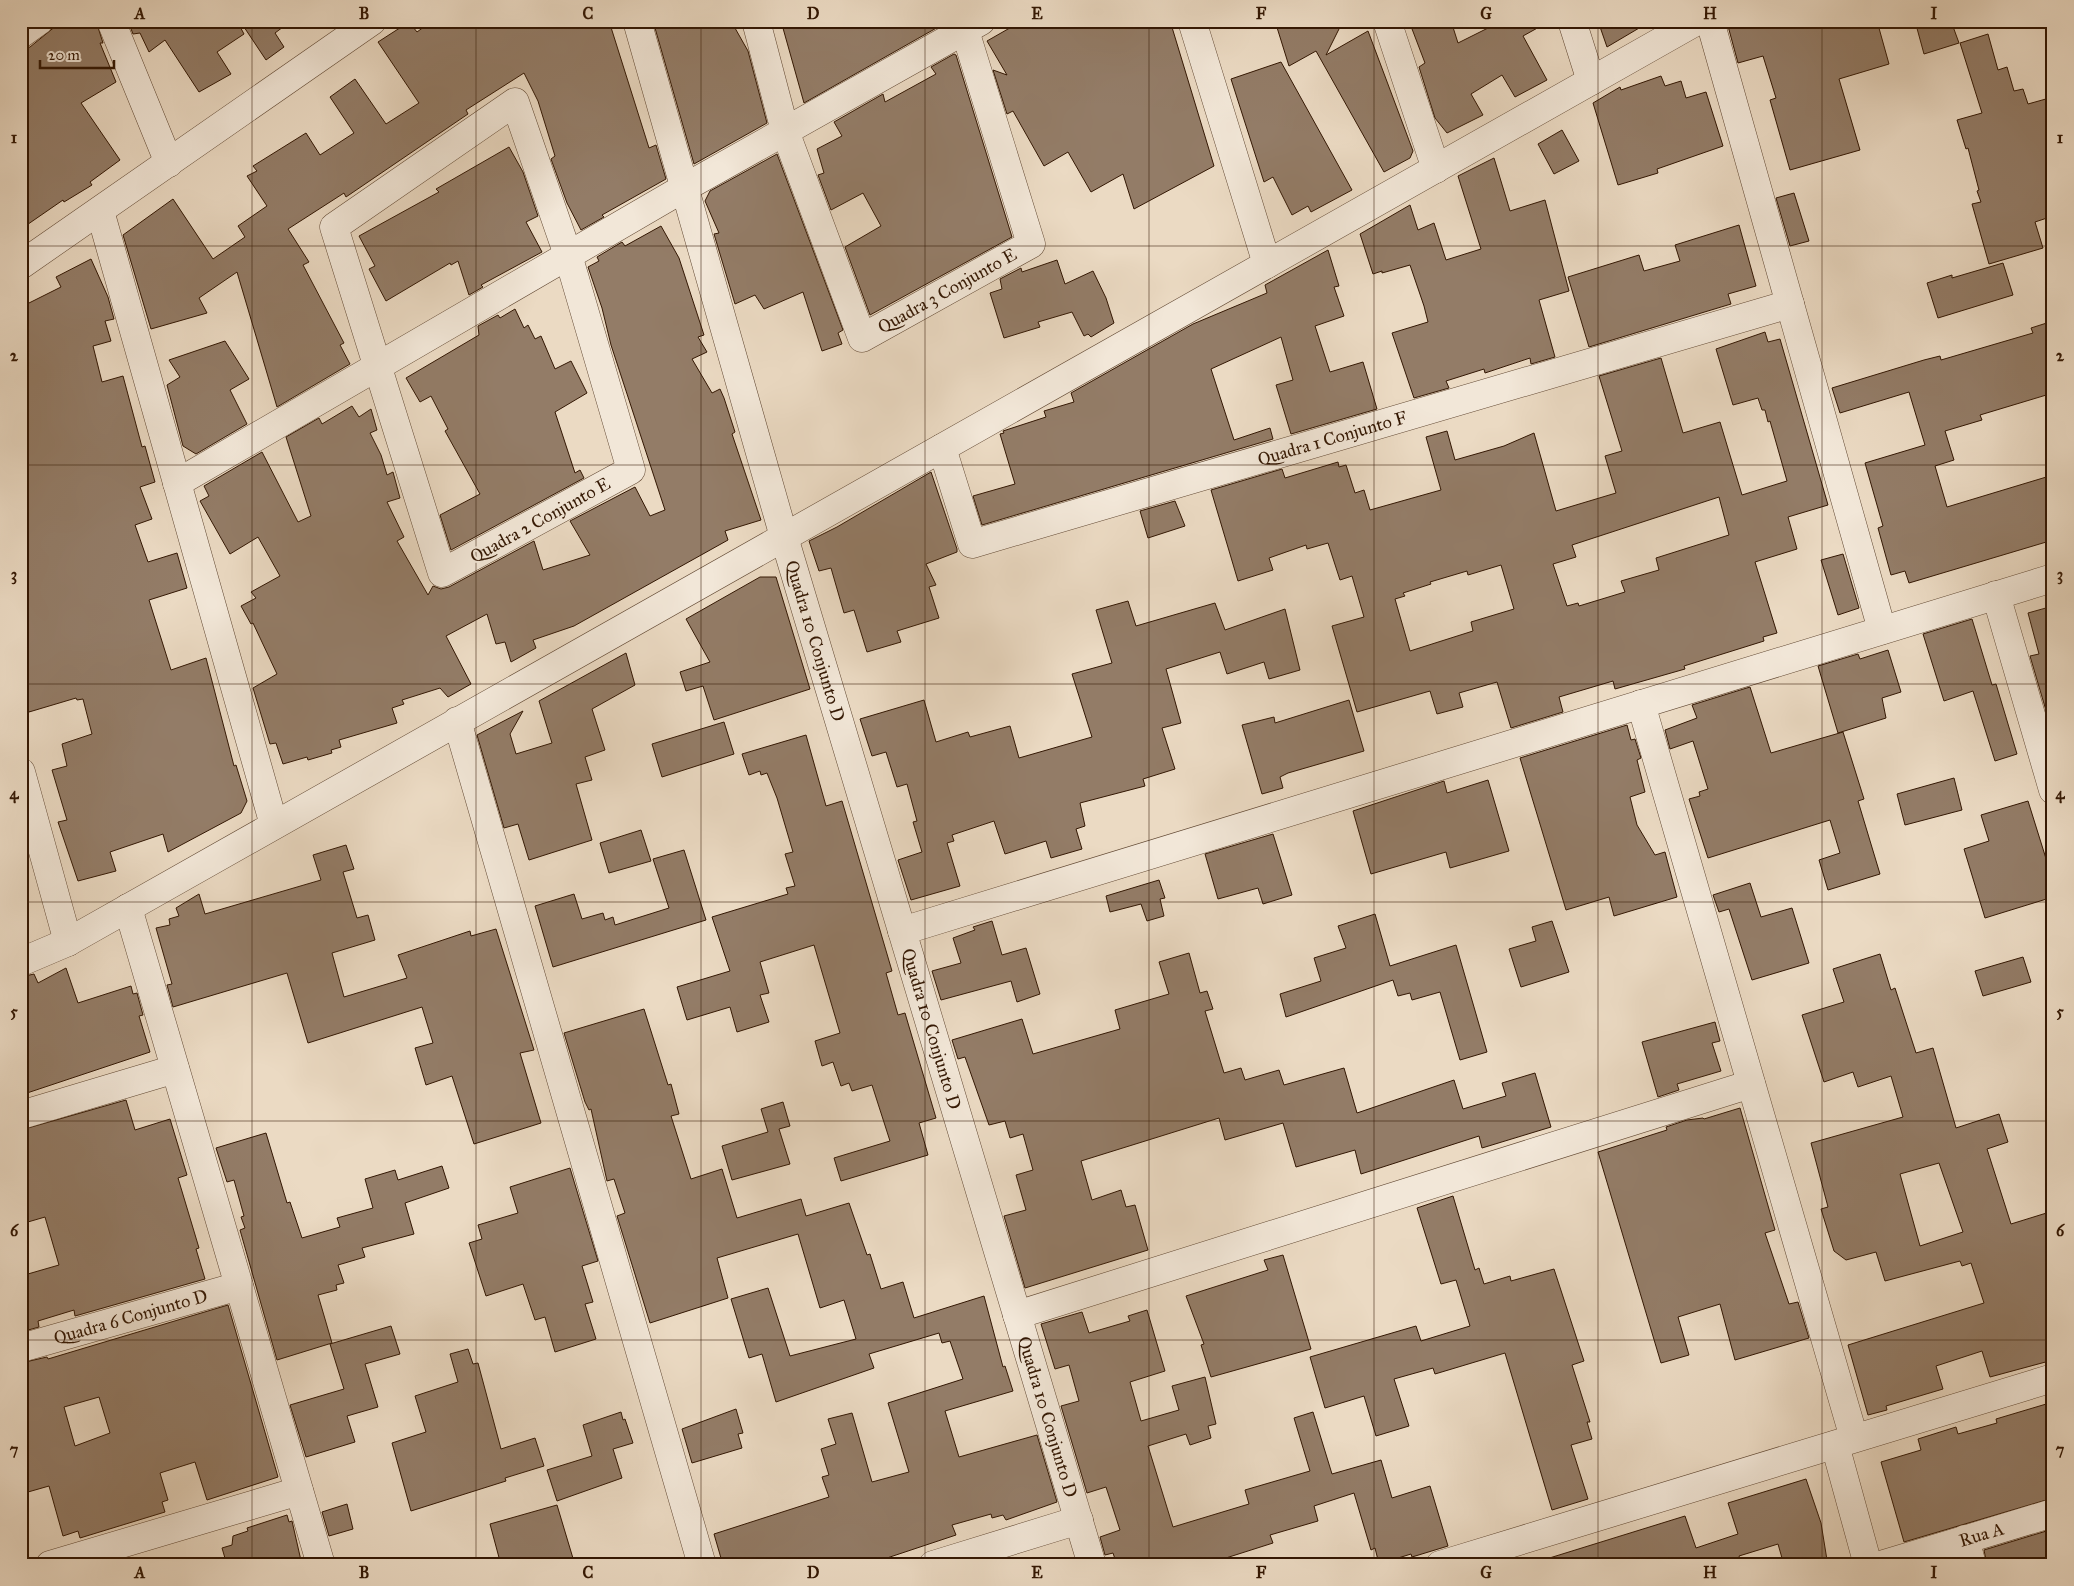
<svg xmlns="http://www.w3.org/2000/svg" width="2074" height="1586" viewBox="0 0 2074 1586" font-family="'IM FELL Great Primer',serif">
	<rect width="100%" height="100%" fill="#ebdac3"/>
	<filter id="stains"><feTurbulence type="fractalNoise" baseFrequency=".004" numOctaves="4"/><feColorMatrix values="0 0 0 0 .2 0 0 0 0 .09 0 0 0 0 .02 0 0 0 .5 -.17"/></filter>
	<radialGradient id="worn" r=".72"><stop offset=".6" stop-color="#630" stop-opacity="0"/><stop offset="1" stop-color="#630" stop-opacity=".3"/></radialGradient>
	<g fill="#937c67" stroke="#331703" fill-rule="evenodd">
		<path d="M62 21H96L103 43H100L116 82 81 103 120 160 90 182 92 185 64 202 63 200 21 229V50L30 47Z"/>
		<path d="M128 21H237L244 34 217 52 231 74 199 92 165 40 149 52 140 33 133 34Z"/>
		<path d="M240 21H291L275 33 284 47 266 60Z"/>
		<path d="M432 21H609L649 148 656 145 666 179 602 215 604 217 581 230 567 203 551 159 555 156 538 101 524 73 466 110 468 114 346 197 344 193 288 229 309 262 303 265 344 343 340 345 350 364 277 407 237 272 199 298 207 313 151 329 123 235 173 199 213 259 245 237 238 226 267 206 247 176 257 171 253 166 306 133 320 155 354 133 330 97 355 79 386 124 419 103 378 42 409 22 417 32Z"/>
		<path d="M653 21H731L748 51 767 123 694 164Z"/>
		<path d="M781 21H947V22L804 103Z"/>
		<path d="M1022 21H1157L1161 27 1171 24 1214 166 1134 209 1123 174 1091 192 1068 152 1044 166 1013 111 1007 114 993 70 1007 75 987 41Z"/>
		<path d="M1275 21H1343L1326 55 1368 31 1413 151 1410 158 1384 172 1316 51 1289 66Z"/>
		<path d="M1409 21H1451L1458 43 1502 21H1550L1523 36 1547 80 1515 97 1502 75 1471 94 1483 115 1447 133 1435 118 1419 67 1425 63Z"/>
		<path d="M1598 21H1651L1607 47Z"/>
		<path d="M1735 21H1877L1889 64 1839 79 1860 150 1790 170 1770 100 1776 98 1763 56 1738 63 1728 26Z"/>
		<path d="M1915 21H1951L1959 43 1924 54Z"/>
		<path d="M1988 34 1998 70 2007 67 2014 91 2023 89 2028 104 2053 97V216L2035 222 2043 248 1989 264 1972 204 1981 202 1977 191 1979 190 1968 148 1966 149 1957 120 1982 113 1960 43Z"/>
		<path d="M954 54 956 55 1012 237 870 315 845 247 881 226 863 193 831 210 818 175 824 173 817 149 842 136 834 122 883 94 885 102 936 74 931 67Z"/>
		<path d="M1281 62 1352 190 1311 212 1308 206 1292 215 1273 177 1264 182 1231 79Z"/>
		<path d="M1661 76 1665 86 1681 81 1686 98 1706 92 1723 146 1657 169 1658 173 1618 185 1593 103 1620 87 1621 90Z"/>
		<path d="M1562 130 1579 161 1554 174 1538 144Z"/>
		<path d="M509 147 523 172 538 216 526 222 542 252 481 285 483 287 469 295 458 261 451 265 450 263 386 301 369 269 375 266 359 236 439 192 436 189Z"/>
		<path d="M777 154 843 330 838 333 842 344 822 351 803 292 764 309 755 295 735 304 714 234 719 233 705 201 710 191Z"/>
		<path d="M1494 158 1510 211 1545 200 1569 291 1539 300 1555 357 1531 364 1530 358 1485 373 1484 369 1446 381 1449 388 1414 398 1392 333 1428 322 1424 306 1410 265 1382 273V271L1373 274 1360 234 1410 205 1418 230 1434 223 1446 260 1481 249 1458 176Z"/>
		<path d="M1794 193 1809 241 1790 246 1776 198Z"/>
		<path d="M1739 225 1756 286 1728 294 1731 304 1589 347 1568 277 1639 255 1644 271 1680 261 1675 245Z"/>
		<path d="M661 226 679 258 704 335 698 337 707 352 692 359 712 393 720 389 724 398 735 432 732 434 761 520 725 531 728 540 574 626 533 640 536 648 511 662 505 642 496 644 487 614 446 636 471 684 448 697 440 688 402 700 404 704 392 708 397 723 339 740 341 747 331 750 332 753 308 760 307 757 283 764 276 743 270 744 253 688 277 674 253 623 251 624 241 606 256 598 251 592 280 576 258 537 230 554 200 501 209 496 204 486 262 452 298 522 311 516 286 437 319 418 322 424 352 406 359 417 371 409 377 430 370 433 381 455 387 475 393 472 400 498 387 502 404 537 397 541 428 595 433 586 441 589 449 587 534 541 543 570 590 555 570 521 635 487 650 516 665 510 611 345 602 308 588 267 599 261 597 257 622 242 625 246Z"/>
		<path d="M1328 250 1339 286 1334 287 1344 316 1315 326 1330 372 1363 362 1377 409 1291 434 1276 385 1293 380 1281 337 1211 369 1234 440 1270 428 1273 439 982 525 973 496 1015 484 1000 434 1004 433 1003 431 1046 417 1044 411 1074 402 1071 393 1193 324 1267 293 1265 285Z"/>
		<path d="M91 259 108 297 114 319 105 321 111 341 93 346 102 382 123 376 142 447 145 446 155 482 140 487 152 519 135 525 148 562 177 553 187 588 149 600 171 670 206 658 234 766 236 765 247 801 241 813 168 852 163 834 110 852 116 871 78 881 58 822 67 820 52 770 67 766 62 744 92 734 83 699 77 700 76 698 29 712 21 686V680L26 678 21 662V307L61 287 56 277Z"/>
		<path d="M1057 260 1065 284 1093 271 1106 298 1114 323 1091 337 1088 334 1084 336 1072 312 1038 322 1040 327 1004 338 990 293 1002 289 1000 279 1021 268 1022 272Z"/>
		<path d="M2003 263 2013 295 1938 318 1927 283 1952 275V278Z"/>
		<path d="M515 309 524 328 528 325 535 339 541 336 555 369 571 361 587 393 555 412 575 473 580 470 584 478 451 550 440 515 480 494 445 431 448 429 431 396 420 402 406 378 479 335 478 326 498 315 500 318Z"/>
		<path d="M2053 321V393L1980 415 1982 420 1945 431 1954 460 1935 466 1947 507 2053 475V540L1909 583 1905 571 1891 575 1878 528 1883 526 1865 463 1925 445 1909 392 1840 413 1832 388 1924 360 1940 356 1941 360 2033 333 2031 328Z"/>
		<path d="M1765 332 1768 342 1780 339 1828 505 1788 517 1797 549 1755 562 1777 633 1763 637 1764 641 1684 666 1685 669 1615 689 1613 681 1559 697 1563 712 1511 728 1497 682 1459 693 1463 707 1437 714 1430 691 1357 712 1332 626 1364 617 1352 576 1340 580 1328 543 1307 549 1306 545 1269 558 1273 570 1238 581 1211 490 1282 469 1285 478 1338 462 1339 467 1346 465 1355 493 1364 490 1370 510 1441 490 1426 437 1447 431 1455 460 1504 446 1534 433 1556 511 1616 493 1605 456 1622 451 1599 376 1661 358 1683 433 1720 422 1742 495 1787 481 1770 421 1768 422 1765 410H1762L1758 398 1733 405 1716 349ZM1719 497 1729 535 1656 558 1659 570 1621 581 1625 592 1579 606 1578 603 1567 606 1553 564 1576 557 1572 545ZM1501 565 1514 609 1471 622 1473 631 1410 651 1395 599 1405 596 1403 593 1431 584 1430 582 1467 571 1468 575Z"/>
		<path d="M225 341 249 379 230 390 247 424 196 454 183 446 167 385 180 377 169 360Z"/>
		<path d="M931 472 957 549V552L926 564 936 585 929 587 939 618 897 631 901 642 867 652 854 610 844 613 831 568 819 571 809 541 837 527Z"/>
		<path d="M1175 501 1185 526 1148 538 1140 511Z"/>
		<path d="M1843 554 1859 608 1838 615 1821 560Z"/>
		<path d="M760 577H776L810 689 714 720 703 686 686 691 680 672 710 662 686 619Z"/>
		<path d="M1128 601 1136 626 1215 603 1225 630 1285 609 1300 670 1269 679 1264 662 1227 674 1220 652 1166 669 1181 723 1162 728 1175 769 1143 779 1145 786 1080 803 1085 826 1076 829 1082 849 1051 858 1046 841 1005 854 994 821 952 835 954 841 947 843 960 886 911 900 898 860 922 852 913 822 917 821 907 784 897 787 886 752 872 756 860 719 924 700 936 742 968 732 970 737 1010 726 1019 758 1092 737 1072 674 1112 663 1096 610Z"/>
		<path d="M2053 606V724H2050L2030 656 2039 654 2028 613Z"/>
		<path d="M1972 619 1992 685 1996 684 2017 754 1995 761 1973 691 1944 701 1923 634Z"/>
		<path d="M1888 650 1901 692 1882 698 1886 718 1838 733 1818 666 1858 654 1860 659Z"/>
		<path d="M626 653 635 685 592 709 605 750 585 757 592 780 576 784 592 840 529 860 518 824 504 828 477 735 523 711 510 734 516 754 552 743 539 701Z"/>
		<path d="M1750 687 1771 753 1843 732 1864 799 1858 801 1880 874 1828 890 1819 860 1840 853 1830 820 1708 858 1689 799 1700 796 1699 792 1708 789 1693 741 1670 749 1665 730 1697 718 1692 705Z"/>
		<path d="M1349 700 1364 751 1288 773 1280 777 1283 788 1262 794 1242 725 1274 717 1275 723Z"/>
		<path d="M724 722 734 754 662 777 652 744Z"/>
		<path d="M1627 725 1631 740 1635 739 1641 758 1637 760 1645 792 1630 797 1637 825 1655 855 1665 852 1677 897 1614 916 1609 897 1566 910 1520 758Z"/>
		<path d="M806 735 826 806 842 801 892 971 886 973 898 1015 905 1013 936 1118 919 1123 928 1155 841 1181 834 1158 890 1141 872 1085 852 1091 849 1083 841 1086 833 1062 822 1066 815 1041 840 1033 814 945 760 962 769 993 760 995 769 1022 737 1032 730 1007 687 1020 677 987 730 971 712 917 788 894 786 888 795 886 785 854 793 852 777 798 767 773 761 775 760 771 749 775 742 754Z"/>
		<path d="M1954 778 1962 810 1905 825 1897 794Z"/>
		<path d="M1488 780 1509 851 1450 868 1446 852 1371 874 1353 811 1444 781 1447 793Z"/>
		<path d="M2028 801 2053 881V897L1985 918 1964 849 1989 841 1981 815Z"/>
		<path d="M641 830 651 861 609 873 600 843Z"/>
		<path d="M1273 834 1292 895 1263 904 1258 888 1218 899 1205 854Z"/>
		<path d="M346 845 354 869 343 872 357 918 368 915 375 940 332 953 344 997 407 978 398 955 470 931 471 936 496 929 534 1050 520 1053 541 1123 474 1144 452 1076 426 1085 415 1048 433 1043 422 1007 308 1043 287 973 173 1007 167 985 172 984 156 928 170 925 169 919 179 916 176 908 199 894 205 914 321 880 313 855Z"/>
		<path d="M684 850 706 920 553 967 535 906 574 894 582 919 603 913 605 920 613 917 615 925 669 908 653 859Z"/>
		<path d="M1159 880 1165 898 1160 899 1164 916 1147 921 1141 904 1110 912 1106 896Z"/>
		<path d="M1750 883 1761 917 1792 908 1809 963 1752 980 1729 909 1719 912 1713 895Z"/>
		<path d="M1375 914 1390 966 1456 945 1487 1052 1460 1060 1440 992 1412 1000 1410 993 1398 996 1393 980 1286 1017 1280 994 1321 981 1314 958 1346 948 1338 926Z"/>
		<path d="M992 921 1002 955 1026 948 1040 994 1017 1002 1011 981 941 1000 932 971 961 963 953 938 975 930 973 927Z"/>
		<path d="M1552 921 1569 972 1521 987 1509 949 1536 941 1532 927Z"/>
		<path d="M1189 953 1200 993 1207 991 1213 1009 1205 1011 1224 1073 1241 1068 1245 1080 1279 1070 1284 1085 1344 1068 1357 1113 1454 1080 1463 1109 1506 1096 1502 1083 1535 1073 1551 1127 1482 1148 1479 1136 1361 1174 1355 1150 1296 1167 1283 1123 1225 1140 1219 1118 1081 1161 1092 1200 1121 1190 1126 1207 1135 1205 1148 1250 1025 1288 1004 1216 1026 1210 1016 1175 1033 1170 1023 1134 1010 1138 1005 1121 989 1125 965 1057 958 1059 952 1040 1022 1019 1033 1054 1120 1029 1115 1010 1169 994 1159 962Z"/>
		<path d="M1880 954 1891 990 1895 988 1916 1053 1933 1048 1956 1128 1999 1114 2008 1142 1987 1149 2011 1224 2053 1211V1360L1990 1377 1982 1351 1936 1366 1943 1389 1886 1406 1887 1410 1868 1415 1848 1345 1984 1303 1971 1263 1962 1266 1960 1261 1885 1281 1876 1252 1846 1260 1834 1251 1821 1209 1828 1207 1811 1143 1903 1117 1891 1076 1858 1087 1853 1072 1824 1082 1802 1015 1844 1002 1833 969ZM1939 1163 1963 1232 1920 1246 1900 1174Z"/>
		<path d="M2023 957 2031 982 1983 996 1975 971Z"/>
		<path d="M66 968 78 1003 131 986 133 994 137 993 143 1015 139 1016 150 1052 21 1095V977L34 974 38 983Z"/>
		<path d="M644 1009 668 1085 671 1084 679 1114 671 1116 691 1179 722 1169 737 1218 801 1199 806 1216 849 1203 867 1255 870 1254 881 1289 903 1282 914 1318 984 1296 1003 1367 1005 1366 1013 1391 945 1411 959 1457 1037 1435 1057 1502 1006 1520 1003 1515 992 1518 991 1514 952 1525 956 1535 866 1565H723L714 1534 829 1497 822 1477 829 1475 821 1449 836 1444 828 1419 852 1413 872 1482 909 1472 888 1403 963 1379 950 1341 942 1343 939 1333 869 1354 874 1368 776 1402 762 1354 749 1358 731 1299 768 1288 790 1356 856 1339 844 1300 820 1308 798 1234 717 1258 728 1298 650 1323 617 1216 625 1213 614 1179 607 1181 591 1109 589 1110 585 1102 564 1033Z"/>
		<path d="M1715 1022 1720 1041 1712 1043 1721 1071 1677 1084 1679 1090 1658 1097 1642 1042Z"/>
		<path d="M126 1100 135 1130 170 1119 187 1175 178 1178 199 1248 196 1249 205 1279 75 1316 74 1310 38 1321 39 1327 21 1332V1276L59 1265 45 1217 21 1224V1130Z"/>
		<path d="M783 1102 790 1126 779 1129 790 1164 732 1180 722 1146 768 1132 761 1109Z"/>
		<path d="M1740 1108 1775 1230 1765 1233 1789 1304 1798 1302 1809 1338 1735 1360 1720 1304 1678 1317 1689 1355 1661 1363 1598 1152 1667 1130 1666 1127 1687 1120 1703 1118 1704 1119Z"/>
		<path d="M266 1133 287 1203 290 1202 302 1238 340 1227 337 1218 373 1208 365 1179 395 1170 398 1180 442 1166 449 1188 405 1203 414 1234 362 1248 365 1257 338 1265 344 1283 336 1285 337 1290 318 1295 332 1343 277 1360 240 1230 245 1228 241 1217 244 1216 234 1180 227 1182 216 1148Z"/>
		<path d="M570 1168 598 1261 582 1266 593 1302 585 1304 596 1339 555 1352 545 1317 535 1320 523 1284 486 1296 469 1243 482 1239 478 1225 518 1213 510 1187Z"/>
		<path d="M1453 1196 1475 1270 1479 1268 1484 1284 1510 1276 1511 1281 1554 1269 1584 1361 1572 1365 1590 1422H1587L1592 1439 1571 1445 1588 1499 1552 1510 1505 1353 1435 1374 1433 1368 1394 1379 1409 1426 1376 1436 1364 1396 1325 1408 1310 1357 1416 1326 1421 1341 1470 1326 1456 1280 1441 1284 1417 1208Z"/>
		<path d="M1283 1255 1311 1349 1211 1377 1201 1345 1204 1344 1186 1296 1268 1270 1264 1260Z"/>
		<path d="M228 1305 278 1477 207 1500 195 1462 160 1473 168 1500 162 1502 165 1512 80 1538 78 1531 63 1536 49 1486 28 1492 26 1485 21 1487V1363L47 1357 48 1359ZM99 1397 110 1433 75 1446 64 1407Z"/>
		<path d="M1147 1310 1165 1371 1130 1382 1141 1421 1179 1410 1172 1386 1205 1377 1216 1424 1208 1426 1211 1438 1190 1445 1186 1434 1148 1446 1173 1527 1249 1504 1245 1490 1310 1471 1294 1418 1313 1412 1332 1474 1381 1460 1392 1498 1430 1486 1448 1546 1412 1557 1411 1554 1379 1564 1375 1548 1371 1550 1354 1493 1314 1506 1318 1521 1270 1535 1273 1543 1204 1565H1117L1113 1553 1105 1555 1100 1537 1120 1530 1106 1487 1087 1493 1061 1406 1079 1401 1069 1365 1055 1369 1041 1324 1082 1312 1089 1333 1130 1321 1128 1316Z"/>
		<path d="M391 1326 400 1354 365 1364 378 1407 347 1416 355 1442 306 1457 290 1405 344 1389 330 1344Z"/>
		<path d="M468 1349 473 1364 478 1363 501 1449 535 1438 544 1466 505 1478 506 1481 411 1511 392 1443 426 1432 415 1396 458 1382 450 1354Z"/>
		<path d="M2053 1402V1498L1904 1542 1881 1462 1921 1450 1918 1439 1956 1427 1958 1434 1997 1423 1996 1419Z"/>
		<path d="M736 1409 743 1433 738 1434 742 1448 692 1463 682 1429Z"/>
		<path d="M621 1412 623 1420 625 1419 633 1443 613 1449 622 1478 557 1501 547 1470 592 1456 583 1425Z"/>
		<path d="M1806 1479 1821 1523 1827 1560 1813 1565H1784L1778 1544 1739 1556 1742 1565H1543V1560L1685 1516 1696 1548 1738 1534 1728 1503Z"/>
		<path d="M347 1504 353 1529 329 1536 322 1512Z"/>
		<path d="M557 1505 575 1565H501L490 1524Z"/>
		<path d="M287 1515 289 1522 292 1521 302 1565H227L222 1548 232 1545 233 1536 248 1531 247 1528Z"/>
		<path d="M2053 1529V1565H1987L1984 1550Z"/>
		<path d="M1954 1559 1956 1565H1936Z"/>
	</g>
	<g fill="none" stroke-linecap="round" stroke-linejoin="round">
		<g stroke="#614833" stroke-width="29">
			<g id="minor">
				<path d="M111 21 169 163"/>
				<path id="s1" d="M637 21 784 537 1092 1565"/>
				<path id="s2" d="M756 21 785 131 862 338 1031 244 962 21"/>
				<path d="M1192 21 1267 264"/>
				<path d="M1387 21 1436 169"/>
				<path d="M1572 21 1591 81"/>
				<path d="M1710 21 1882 630"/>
				<path d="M21 34 39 21"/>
				<path d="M515 102 568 255 631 470 442 573 334 227Z"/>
				<path d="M100 211 274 825"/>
				<path d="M21 265 372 21"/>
				<path id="s3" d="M942 448 972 544 1790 304"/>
				<path d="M177 483 684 188 981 21"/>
				<path d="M1996 595 2053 790"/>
				<path d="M1641 704 1854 1438"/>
				<path d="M457 721 702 1565"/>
				<path d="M21 772 68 942"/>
				<path d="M128 908 321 1565"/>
				<path d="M902 931 2053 578"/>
				<path d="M21 962 68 942 1697 21"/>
				<path d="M21 1115 175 1069"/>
				<path d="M1017 1315 1751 1084"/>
				<path id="s4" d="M21 1348 239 1286"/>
				<path d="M1835 1445 1868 1565"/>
				<path d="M1965 1539 1972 1565"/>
				<path d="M50 1565 299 1491"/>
				<path d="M933 1565 1079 1520"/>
				<path d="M1440 1565 2053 1378"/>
				<path id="s5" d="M1881 1565 2053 1513"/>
			</g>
		</g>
		<use href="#minor" stroke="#f2e7d8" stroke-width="28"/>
	</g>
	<path fill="none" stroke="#331703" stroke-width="1" stroke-opacity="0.55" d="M252 21V1565M476 21V1565M701 21V1565M925 21V1565M1149 21V1565M1374 21V1565M1598 21V1565M1822 21V1565M21 246H2053M21 465H2053M21 684H2053M21 902H2053M21 1121H2053M21 1340H2053"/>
	<g text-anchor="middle" stroke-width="4" stroke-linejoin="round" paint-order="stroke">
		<g font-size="18" fill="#331703" stroke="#f2e7d8">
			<text dy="6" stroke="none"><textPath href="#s2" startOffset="432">Quadra 3 Conjunto E</textPath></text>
			<text dy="6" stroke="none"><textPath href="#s3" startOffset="476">Quadra 1 Conjunto F</textPath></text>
			<text transform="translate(540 520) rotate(-29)" y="6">Quadra 2 Conjunto E</text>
			<text dy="6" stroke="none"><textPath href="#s1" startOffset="645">Quadra 10 Conjunto D</textPath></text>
			<text dy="6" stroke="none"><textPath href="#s1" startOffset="1050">Quadra 10 Conjunto D</textPath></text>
			<text dy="6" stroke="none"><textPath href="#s4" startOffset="114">Quadra 6 Conjunto D</textPath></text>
			<text dy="6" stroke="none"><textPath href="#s1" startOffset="1455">Quadra 10 Conjunto D</textPath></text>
			<text dy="6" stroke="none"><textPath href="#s5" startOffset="105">Rua A</textPath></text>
		</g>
	</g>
	<rect width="2074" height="1586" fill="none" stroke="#ebdac3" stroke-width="55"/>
	<path d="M40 60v8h74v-8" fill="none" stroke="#331703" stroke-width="2.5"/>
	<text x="48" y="60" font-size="15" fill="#331703" stroke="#f2e7d8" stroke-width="4" paint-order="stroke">20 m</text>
	<rect x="28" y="28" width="2018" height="1530" fill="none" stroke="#331703" stroke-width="2"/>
	<g font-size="16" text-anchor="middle" font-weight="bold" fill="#331703">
		<text x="140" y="19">A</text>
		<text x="364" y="19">B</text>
		<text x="588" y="19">C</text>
		<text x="813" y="19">D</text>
		<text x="1037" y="19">E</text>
		<text x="1261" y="19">F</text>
		<text x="1486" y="19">G</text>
		<text x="1710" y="19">H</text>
		<text x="1934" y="19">I</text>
		<text x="14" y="143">1</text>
		<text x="2060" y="143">1</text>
		<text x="14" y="361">2</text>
		<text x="2060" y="361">2</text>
		<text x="14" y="580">3</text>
		<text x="2060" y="580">3</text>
		<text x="14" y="799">4</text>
		<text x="2060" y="799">4</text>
		<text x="14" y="1017">5</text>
		<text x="2060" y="1017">5</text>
		<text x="14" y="1236">6</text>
		<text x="2060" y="1236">6</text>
		<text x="14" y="1455">7</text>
		<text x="2060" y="1455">7</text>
		<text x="140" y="1578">A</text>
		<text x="364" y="1578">B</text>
		<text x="588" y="1578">C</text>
		<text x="813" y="1578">D</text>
		<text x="1037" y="1578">E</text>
		<text x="1261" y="1578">F</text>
		<text x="1486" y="1578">G</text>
		<text x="1710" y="1578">H</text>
		<text x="1934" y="1578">I</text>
	</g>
	<rect width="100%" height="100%" filter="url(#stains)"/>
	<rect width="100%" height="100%" fill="url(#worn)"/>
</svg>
